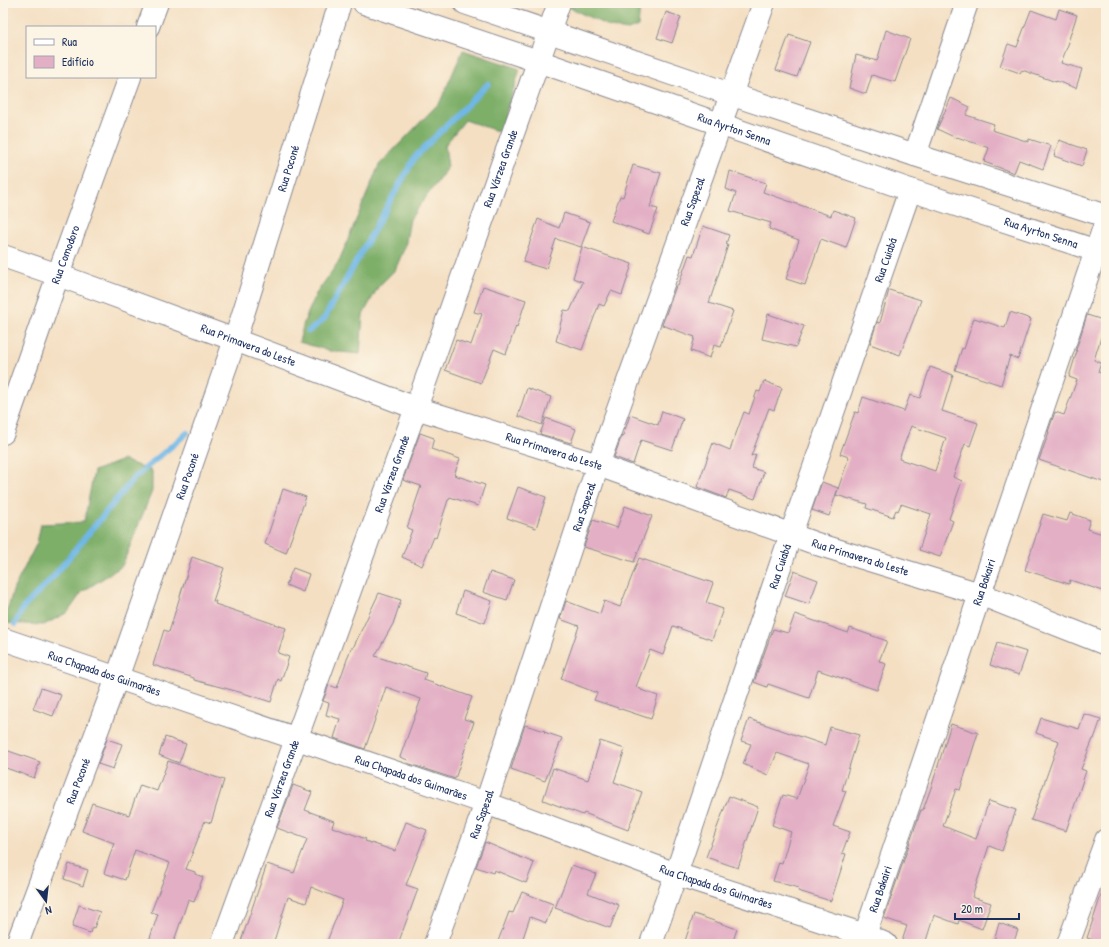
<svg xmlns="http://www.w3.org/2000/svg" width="1109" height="947" viewBox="0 0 1109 947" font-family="'Patrick Hand',sans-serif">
	<rect width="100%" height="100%" fill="#fcf5e5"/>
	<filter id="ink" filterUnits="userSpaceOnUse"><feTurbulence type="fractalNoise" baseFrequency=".025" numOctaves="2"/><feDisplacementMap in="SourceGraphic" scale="8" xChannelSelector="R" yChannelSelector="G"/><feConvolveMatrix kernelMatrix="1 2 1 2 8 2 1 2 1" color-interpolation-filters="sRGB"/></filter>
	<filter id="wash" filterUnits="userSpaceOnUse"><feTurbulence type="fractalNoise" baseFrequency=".012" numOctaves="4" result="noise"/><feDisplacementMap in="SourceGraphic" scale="16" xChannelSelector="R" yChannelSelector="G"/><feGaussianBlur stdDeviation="0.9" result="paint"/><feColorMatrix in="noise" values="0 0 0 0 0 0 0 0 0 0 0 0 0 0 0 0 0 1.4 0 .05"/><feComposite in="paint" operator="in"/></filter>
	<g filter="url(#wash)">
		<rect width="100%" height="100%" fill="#f4dfc2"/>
		<g fill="#7eaf69" stroke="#4c6f64">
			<path d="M569 3H642L640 7 638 26 628 30 610 27 568 7Z"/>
			<path d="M463 50 520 69 500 132 465 120 445 145 448 167 410 219 405 247 395 270 378 287 363 315 360 354 330 351 299 342 304 322 316 294 339 261 379 165 440 102Z"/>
			<path d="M123 460 152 471V491L122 566 82 592 68 612 44 625 3 623 14 588 37 543 41 524 84 522 94 471Z"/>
		</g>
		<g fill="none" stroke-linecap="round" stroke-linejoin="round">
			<g stroke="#6fb7e7" stroke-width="6">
				<path d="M575 4 576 3"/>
				<path d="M309 331 324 319 415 157 488 84"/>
				<path d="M15 624 23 608 53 577 134 478 187 433"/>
			</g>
		</g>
		<g id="blocks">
			<g fill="#e3afc5" fill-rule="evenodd">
				<path d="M1059 9 1077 15 1068 42H1069L1061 63 1082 69 1076 88 1056 81V82L1022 70 1020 73 1000 66 1008 44 1017 47 1031 10 1056 19Z"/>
				<path d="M666 12 681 17 672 43 657 38Z"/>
				<path d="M886 30 910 39 895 82 872 75 866 94 849 88 856 55 877 61Z"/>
				<path d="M789 35 810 42 797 77 776 70Z"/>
				<path d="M951 98 970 107 966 115 994 124 992 130 1029 142V139L1051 146 1043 169 1019 160 1014 173 984 162 989 148 957 137 956 138 937 129Z"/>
				<path d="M1059 140 1087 150 1082 166 1054 156Z"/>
				<path d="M633 165 661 173 650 207 658 209 649 234 611 221 620 196 623 197Z"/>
				<path d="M730 171 766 183 763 192 831 216 833 210 856 218 846 248 821 239 805 285 786 279 799 240 769 229 771 223 730 211 736 193 726 189Z"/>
				<path d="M564 213 590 222 581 247 556 239 546 269 523 262 538 219 559 228Z"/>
				<path d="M703 226 729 235 726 244 728 245 709 303 733 311 721 347 714 345 710 358 691 351 695 337 662 325 676 286H678L689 255 693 256Z"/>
				<path d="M582 247 632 264 622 295 611 291 604 306 599 304 582 350 556 341 564 310 570 311 583 282 573 278Z"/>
				<path d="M483 286 526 300 517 327 516 326 506 354 494 349 481 383 445 370 456 340 471 345 482 314 474 312Z"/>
				<path d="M889 290 921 300 900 355 870 344 877 322 880 323Z"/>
				<path d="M1010 312 1031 319 1018 359 1010 356 1001 385 955 370 962 348 964 349 974 318 1005 328Z"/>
				<path d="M768 314 804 326 796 347 762 339Z"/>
				<path d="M1087 315 1106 321 1094 360 1101 363 1098 372 1106 374V483L1039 460 1049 432H1048L1055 412 1064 415 1077 380 1069 377 1077 351 1076 350Z"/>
				<path d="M930 367 953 375 942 411 978 423 970 446 965 444 953 477 962 481 949 519 953 521 940 557 919 550 931 514 901 504 898 511 896 510 893 517 866 508 867 504 836 495 849 457 840 454 855 412 858 413 863 397 904 411 910 395 920 398ZM911 426 946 438 935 471 899 459Z"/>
				<path d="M764 381 782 388 774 410 769 408 751 456 756 454 752 468 764 472 755 499 729 490 726 498 697 487 713 443 730 450 744 412 749 414 757 391 760 392Z"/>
				<path d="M527 388 551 397 542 425 518 416Z"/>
				<path d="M662 411 683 419 672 450 641 440 633 464 614 457 622 435 623 436 630 415 658 425Z"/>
				<path d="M546 418 576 429 571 443 540 434Z"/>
				<path d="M420 433 434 438 431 449 460 459 454 475 485 485 478 506 450 497 449 500H448L436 538 434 537 422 566 402 557 412 530 407 528 421 486 403 480Z"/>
				<path d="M822 482 838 488 829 516 812 510Z"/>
				<path d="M518 487 546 497 536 528 507 518Z"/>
				<path d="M283 489 306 497 286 553 265 544Z"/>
				<path d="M625 506 652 516 634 562 584 547 593 520 617 528Z"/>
				<path d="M1070 513 1090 520 1087 529 1106 535V592L1070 580 1069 584 1025 570 1043 514 1067 521Z"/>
				<path d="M192 557 224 568 213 601H216L215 604 286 628 278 653 289 657 281 681 278 679 271 702 243 693 194 680V678L153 665 164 630 169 632Z"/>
				<path d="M639 558 713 583 706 603 723 609 712 640 673 626 663 655 650 650 636 687 641 689V690L658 696 651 719 594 700 597 693 561 679 579 626 560 619 566 601 600 614 604 601 620 607Z"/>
				<path d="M293 568 309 574 303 592 286 585Z"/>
				<path d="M794 571 818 580 809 604 785 596Z"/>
				<path d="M490 572 514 580 507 600 483 592Z"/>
				<path d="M463 591 492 601 485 623 456 613Z"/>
				<path d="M379 593 401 600 393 624 375 656 426 673 424 680 472 697 464 719 474 722 455 779 407 763 408 760 400 757 421 699 386 687 365 749 334 738 340 719 326 715 329 703 323 701 329 685 337 688 351 648H353Z"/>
				<path d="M795 614 848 633 850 628 887 641 879 661 886 664 877 690 818 670 809 698 768 684 767 687 754 682 773 629 788 633Z"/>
				<path d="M997 643 1027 652 1019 675 990 665Z"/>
				<path d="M41 688 61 695 53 716 33 709Z"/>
				<path d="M1084 714 1101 719 1094 739H1093L1081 769 1086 771 1066 831 1031 820 1059 741 1036 733 1041 718 1079 729Z"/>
				<path d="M749 719 825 745 830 727 859 735 842 790 846 791 833 826 850 832 842 853 846 854 831 901 798 891 799 888 773 881 779 862 782 863 791 832 772 825 783 795 797 799 809 764 777 753 768 775 743 764 751 744 741 741Z"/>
				<path d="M951 724 978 733 960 790 956 789 943 826 976 839 989 801 1016 810 1002 851 989 846 972 897 991 903 982 929 959 920 958 924 934 915 925 944H912L902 941 907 926 884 918 921 810H923L932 785Z"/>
				<path d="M525 725 545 731 544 732 562 738 545 781 511 769Z"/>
				<path d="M165 737 186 744 179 763 159 755Z"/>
				<path d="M107 739 122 744 113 769 98 764Z"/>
				<path d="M600 741 625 749 614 782 642 792 628 830 584 813 583 815 543 800 553 768 588 780Z"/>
				<path d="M3 749 40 762 34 778 3 767Z"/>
				<path d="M168 761 224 780 211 823 205 821 186 869 195 872V874L203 877 194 902 188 900 173 944H148L158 914 151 912 170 863 135 850 125 880 104 873 114 843 82 831 92 803 129 815 140 785 157 791Z"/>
				<path d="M293 785 312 792 305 810 334 821 332 827 366 839 365 841 395 851 406 822 427 830 406 885 418 889 398 944H326L343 900 311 887 306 903 288 897 273 944H240L267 864 294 873 307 839 277 828Z"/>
				<path d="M729 796 758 807 738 868 706 857Z"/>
				<path d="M485 842 534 863 526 883 494 870 493 873 476 867Z"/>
				<path d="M69 864 88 870 83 886 64 879Z"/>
				<path d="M572 865 596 874 588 893 619 905 610 928 555 908Z"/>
				<path d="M1103 889 1106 890V944L1087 938Z"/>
				<path d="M522 892 553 904 546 923 530 917 521 944H497L509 912 513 913Z"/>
				<path d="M79 905 100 912 94 928 92 927 90 933 72 927Z"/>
				<path d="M694 914 737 929 732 944H684Z"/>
				<path d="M999 923 1018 930 1013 944H993Z"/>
			</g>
		</g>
	</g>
	<g filter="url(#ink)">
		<use href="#blocks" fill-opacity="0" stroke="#888790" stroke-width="1"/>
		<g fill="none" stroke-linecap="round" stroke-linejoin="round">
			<g stroke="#888790" stroke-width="24">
				<g id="minor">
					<path id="s1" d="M364 3 538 61 910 190 1106 254"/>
					<path d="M465 3 730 94 915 155 1106 216"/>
					<path d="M148 27 157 3"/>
					<path d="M915 155 967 3"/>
					<path id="s2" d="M3 256 58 275 235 340 416 408 598 465 817 544 980 594 1106 644"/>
					<path id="s3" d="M3 433 58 275 130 77"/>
					<path id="s4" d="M3 639 486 803 676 874 865 935 886 944"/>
					<path id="s5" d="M17 944 117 678 235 340 340 3"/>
					<path id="s6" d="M222 944 416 408 559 3"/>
					<path id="s7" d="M435 944 486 803 598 465 764 3"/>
					<path id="s8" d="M651 944 676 874 791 534 910 190"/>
					<path id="s9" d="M862 944 1106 221"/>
					<path d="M1068 944 1106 840"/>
				</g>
			</g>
			<use href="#minor" stroke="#fff" stroke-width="22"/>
		</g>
	</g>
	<g text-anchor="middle" stroke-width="3.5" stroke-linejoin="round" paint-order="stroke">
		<g font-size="12" fill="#1b2f5e" stroke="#fcf5e5">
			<text dy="4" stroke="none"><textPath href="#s1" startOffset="391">Rua Ayrton Senna</textPath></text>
			<text dy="4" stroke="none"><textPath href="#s5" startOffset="822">Rua Poconé</textPath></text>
			<text dy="4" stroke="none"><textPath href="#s6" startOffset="824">Rua Várzea Grande</textPath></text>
			<text dy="4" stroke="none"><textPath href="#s7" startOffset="786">Rua Sapezal</textPath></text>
			<text dy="4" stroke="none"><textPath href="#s1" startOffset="715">Rua Ayrton Senna</textPath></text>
			<text dy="4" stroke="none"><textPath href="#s3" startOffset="189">Rua Comodoro</textPath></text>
			<text dy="4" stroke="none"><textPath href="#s8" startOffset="723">Rua Cuiabá</textPath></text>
			<text dy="4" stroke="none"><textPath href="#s2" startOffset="261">Rua Primavera do Leste</textPath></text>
			<text dy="4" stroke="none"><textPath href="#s2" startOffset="585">Rua Primavera do Leste</textPath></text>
			<text dy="4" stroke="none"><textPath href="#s6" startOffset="500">Rua Várzea Grande</textPath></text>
			<text dy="4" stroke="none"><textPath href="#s5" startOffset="498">Rua Poconé</textPath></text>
			<text dy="4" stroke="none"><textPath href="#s7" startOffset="462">Rua Sapezal</textPath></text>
			<text dy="4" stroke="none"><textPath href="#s2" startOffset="909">Rua Primavera do Leste</textPath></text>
			<text dy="4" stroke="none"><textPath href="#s8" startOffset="399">Rua Cuiabá</textPath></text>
			<text dy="4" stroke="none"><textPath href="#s9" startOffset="382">Rua Bakairi</textPath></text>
			<text dy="4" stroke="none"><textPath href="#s4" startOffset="107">Rua Chapada dos Guimarães</textPath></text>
			<text dy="4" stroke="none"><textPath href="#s4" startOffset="431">Rua Chapada dos Guimarães</textPath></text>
			<text dy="4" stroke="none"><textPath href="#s6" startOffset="176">Rua Várzea Grande</textPath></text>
			<text dy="4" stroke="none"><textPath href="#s5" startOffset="174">Rua Poconé</textPath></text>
			<text dy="4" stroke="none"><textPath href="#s7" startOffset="138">Rua Sapezal</textPath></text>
			<text dy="4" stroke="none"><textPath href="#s4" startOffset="755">Rua Chapada dos Guimarães</textPath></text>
			<text dy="4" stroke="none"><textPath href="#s9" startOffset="58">Rua Bakairi</textPath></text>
		</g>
	</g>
	<rect width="1109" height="947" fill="none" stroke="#fcf5e5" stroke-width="16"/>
	<rect x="26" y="26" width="130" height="52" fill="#fcf5e5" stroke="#a2a6af"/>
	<rect x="34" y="39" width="20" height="6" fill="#ffffff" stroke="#a2a6af"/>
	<text x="62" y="46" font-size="12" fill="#1b2f5e">Rua</text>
	<rect x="34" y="56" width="20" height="12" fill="#e3afc5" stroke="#a2a6af"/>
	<text x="62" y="66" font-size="12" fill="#1b2f5e">Edifício</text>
	<g transform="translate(46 901) rotate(165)" stroke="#fcf5e5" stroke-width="3" paint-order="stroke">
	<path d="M0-3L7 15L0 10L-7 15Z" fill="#1b2f5e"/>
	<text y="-6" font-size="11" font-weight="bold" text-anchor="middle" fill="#1b2f5e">N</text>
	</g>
	<path d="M955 913v6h64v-6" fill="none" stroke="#1b2f5e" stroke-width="2"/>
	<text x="961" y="913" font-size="12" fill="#1b2f5e" stroke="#fcf5e5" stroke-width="3" paint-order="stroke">20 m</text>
</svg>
